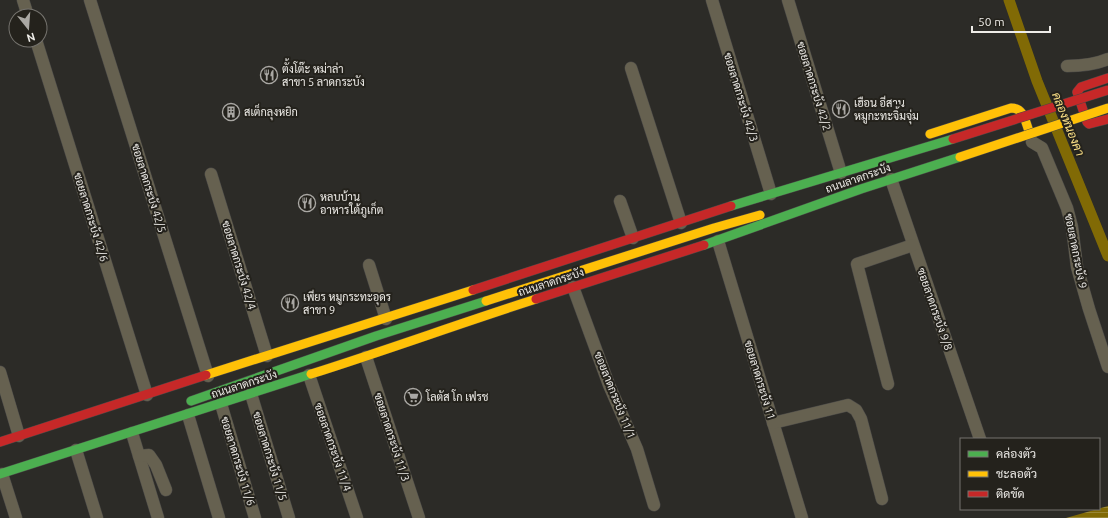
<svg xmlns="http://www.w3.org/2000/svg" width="1108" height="518" viewBox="0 0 1108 518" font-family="Ubuntu,Sarabun,sans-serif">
	<defs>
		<pattern id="water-rules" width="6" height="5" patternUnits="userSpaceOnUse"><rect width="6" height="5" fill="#816a05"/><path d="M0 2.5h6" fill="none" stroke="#998736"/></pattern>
	</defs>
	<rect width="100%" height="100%" fill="#2c2b27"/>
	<path fill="url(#water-rules)" d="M1108 506V518H1066Z"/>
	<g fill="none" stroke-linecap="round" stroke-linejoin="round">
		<path stroke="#816a05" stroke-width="11" d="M1009 0 1037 81 1108 256"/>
		<g stroke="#4a4947" stroke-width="13">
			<g id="street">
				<path d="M23 0 28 16"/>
				<path d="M90 0 208 376"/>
				<path d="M712 0 771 194"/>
				<path d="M788 0 841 173"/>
				<path d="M36 40 147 395"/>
				<path d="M1067 66C1082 66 1094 65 1108 59"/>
				<path d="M631 68 681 223"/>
				<path d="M1032 142 1042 148 1067 208 1072 227 1077 267 1089 309 1108 367"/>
				<path d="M211 174 267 356"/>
				<path d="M891 179 980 439"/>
				<path d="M620 201 633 238"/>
				<path d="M718 241 802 518"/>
				<path d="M369 265 386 319"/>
				<path d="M573 287 609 385 637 449 654 505"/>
				<path d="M366 357 419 518"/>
				<path d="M0 372 19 436"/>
				<path d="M309 375 357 518"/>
				<path d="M888 384 857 264 913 245"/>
				<path d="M251 394 289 518"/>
				<path d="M221 404 255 518"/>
				<path d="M188 415 219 518"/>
				<path d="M773 423 848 405 856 410 861 419 882 499"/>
				<path d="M132 433 158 518"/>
				<path d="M76 450 97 518"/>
				<path d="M139 456 149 455 156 465 166 490"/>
				<path d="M2 474 16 518"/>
			</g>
		</g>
		<g stroke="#4a4947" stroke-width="10">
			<g id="fast">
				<path d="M731 206 953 139"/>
				<path d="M704 245 861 189 960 157"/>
				<path d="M191 401 376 336 486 301"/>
				<path d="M0 474 311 374"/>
			</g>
		</g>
		<g stroke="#4a4947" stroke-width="10">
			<g id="slow">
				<path d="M930 134 1011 108C1024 108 1025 121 1029 131"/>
				<path d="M486 301 714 228 760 215"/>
				<path d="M311 374C387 350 461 323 536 299"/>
				<path d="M206 375 473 290"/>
			</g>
		</g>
		<g stroke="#4a4947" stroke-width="10">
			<g id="jam">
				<path d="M1108 78 1081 87 1077 92 1087 122 1089 124 1108 119"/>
				<path d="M473 290 731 206"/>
				<path d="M536 299 704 245"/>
				<path d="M0 442 206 375"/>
			</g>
		</g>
		<use href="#street" stroke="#666150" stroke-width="12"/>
		<use href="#fast" stroke="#4caf50" stroke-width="9"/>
		<use href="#slow" stroke="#ffc107" stroke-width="9"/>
		<use href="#jam" stroke="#c62828" stroke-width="9"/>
		<g stroke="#4a4947" stroke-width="10" stroke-linecap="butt">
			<path id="slow-bridge" d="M960 157 1108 108"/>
		</g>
		<g stroke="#4a4947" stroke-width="10" stroke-linecap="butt">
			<path id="jam-bridge" d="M953 139 1108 90"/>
		</g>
		<use href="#slow-bridge" stroke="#ffc107" stroke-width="9"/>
		<use href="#jam-bridge" stroke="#c62828" stroke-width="9"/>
	</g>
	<defs>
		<g id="restaurant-ring" transform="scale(0.9)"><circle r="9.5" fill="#24221c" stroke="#aaa8a4" stroke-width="1.5"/><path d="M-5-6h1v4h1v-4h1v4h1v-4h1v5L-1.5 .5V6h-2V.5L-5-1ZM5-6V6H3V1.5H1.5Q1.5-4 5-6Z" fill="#aaa8a4"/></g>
		<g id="building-ring" transform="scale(0.9)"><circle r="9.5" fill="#24221c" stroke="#aaa8a4" stroke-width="1.5"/><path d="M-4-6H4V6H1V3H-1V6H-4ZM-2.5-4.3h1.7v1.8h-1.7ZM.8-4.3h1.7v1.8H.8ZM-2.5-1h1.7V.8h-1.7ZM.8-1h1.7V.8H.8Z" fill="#aaa8a4"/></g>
		<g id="supermarket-ring" transform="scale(0.9)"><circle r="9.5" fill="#24221c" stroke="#aaa8a4" stroke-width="1.5"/><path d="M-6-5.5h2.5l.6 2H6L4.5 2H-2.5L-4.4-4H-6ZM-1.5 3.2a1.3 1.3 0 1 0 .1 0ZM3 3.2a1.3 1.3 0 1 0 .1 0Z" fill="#aaa8a4"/></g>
	</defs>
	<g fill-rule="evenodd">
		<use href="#restaurant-ring" x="269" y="75"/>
		<use href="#restaurant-ring" x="841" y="109"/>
		<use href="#building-ring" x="231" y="112"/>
		<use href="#restaurant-ring" x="307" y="203"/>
		<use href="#restaurant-ring" x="290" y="303"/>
		<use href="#supermarket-ring" x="413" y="397"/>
	</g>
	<g text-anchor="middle" stroke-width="4" stroke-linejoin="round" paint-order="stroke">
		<g font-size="11" fill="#eeece8" stroke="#24221c" text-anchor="start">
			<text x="282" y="73">ตั้งโต๊ะ หม่าล่า<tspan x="282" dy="13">สาขา 5 ลาดกระบัง</tspan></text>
			<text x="854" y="107">เฮือน อีสาน<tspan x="854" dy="13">หมูกะทะจิ้มจุ่ม</tspan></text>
			<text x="244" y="116">สเต็กลุงหยิก</text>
			<text x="320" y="201">หลบบ้าน<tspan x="320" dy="13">อาหารใต้ภูเก็ต</tspan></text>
			<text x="303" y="301">เพียร หมูกระทะอุดร<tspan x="303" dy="13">สาขา 9</tspan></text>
			<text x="426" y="401">โลตัส โก เฟรช</text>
		</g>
		<g font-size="11" fill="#eeece8" stroke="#24221c">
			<text transform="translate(814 86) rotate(73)" y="4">ซอยลาดกระบัง 42/2</text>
			<text transform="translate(741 97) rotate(73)" y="4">ซอยลาดกระบัง 42/3</text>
			<text transform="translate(858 178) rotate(-19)" y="4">ถนนลาดกระบัง</text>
			<text transform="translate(149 188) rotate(73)" y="4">ซอยลาดกระบัง 42/5</text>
			<text transform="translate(91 217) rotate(73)" y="4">ซอยลาดกระบัง 42/6</text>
			<text transform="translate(1076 251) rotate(79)" y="4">ซอยลาดกระบัง 9</text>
			<text transform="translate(239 265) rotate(73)" y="4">ซอยลาดกระบัง 42/4</text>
			<text transform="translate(551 282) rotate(-18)" y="4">ถนนลาดกระบัง</text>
			<text transform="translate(935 309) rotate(71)" y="4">ซอยลาดกระบัง 9/8</text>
			<text transform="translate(760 380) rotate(73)" y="4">ซอยลาดกระบัง 11</text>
			<text transform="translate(244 384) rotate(-18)" y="4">ถนนลาดกระบัง</text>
			<text transform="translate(615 395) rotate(68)" y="4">ซอยลาดกระบัง 11/1</text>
			<text transform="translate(392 437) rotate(72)" y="4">ซอยลาดกระบัง 11/3</text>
			<text transform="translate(333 447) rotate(71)" y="4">ซอยลาดกระบัง 11/4</text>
			<text transform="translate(270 456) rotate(73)" y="4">ซอยลาดกระบัง 11/5</text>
			<text transform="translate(238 461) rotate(73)" y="4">ซอยลาดกระบัง 11/6</text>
		</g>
		<g font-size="12" font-style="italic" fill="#fbe086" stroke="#24221c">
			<text transform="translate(1068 124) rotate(68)" y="4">คลองหนองคา</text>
		</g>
	</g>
	<rect x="960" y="438" width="140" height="72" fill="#24221c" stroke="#75736e"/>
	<rect x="968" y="451" width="20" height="6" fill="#4caf50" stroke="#75736e"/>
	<text x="996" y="458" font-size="12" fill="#eeece8">คล่องตัว</text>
	<rect x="968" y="471" width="20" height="6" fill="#ffc107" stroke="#75736e"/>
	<text x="996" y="478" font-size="12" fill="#eeece8">ชะลอตัว</text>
	<rect x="968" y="491" width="20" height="6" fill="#c62828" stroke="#75736e"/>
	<text x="996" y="498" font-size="12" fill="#eeece8">ติดขัด</text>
	<g transform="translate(28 28) rotate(163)"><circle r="19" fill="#24221c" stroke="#75736e"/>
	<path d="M0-3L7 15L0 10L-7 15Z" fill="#aaa8a4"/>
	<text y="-6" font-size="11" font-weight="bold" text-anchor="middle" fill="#eeece8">N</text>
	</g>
	<path d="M972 26v6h78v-6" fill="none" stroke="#eeece8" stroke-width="2"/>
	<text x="978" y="26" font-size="12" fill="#eeece8" stroke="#24221c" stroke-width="3" paint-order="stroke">50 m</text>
</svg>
